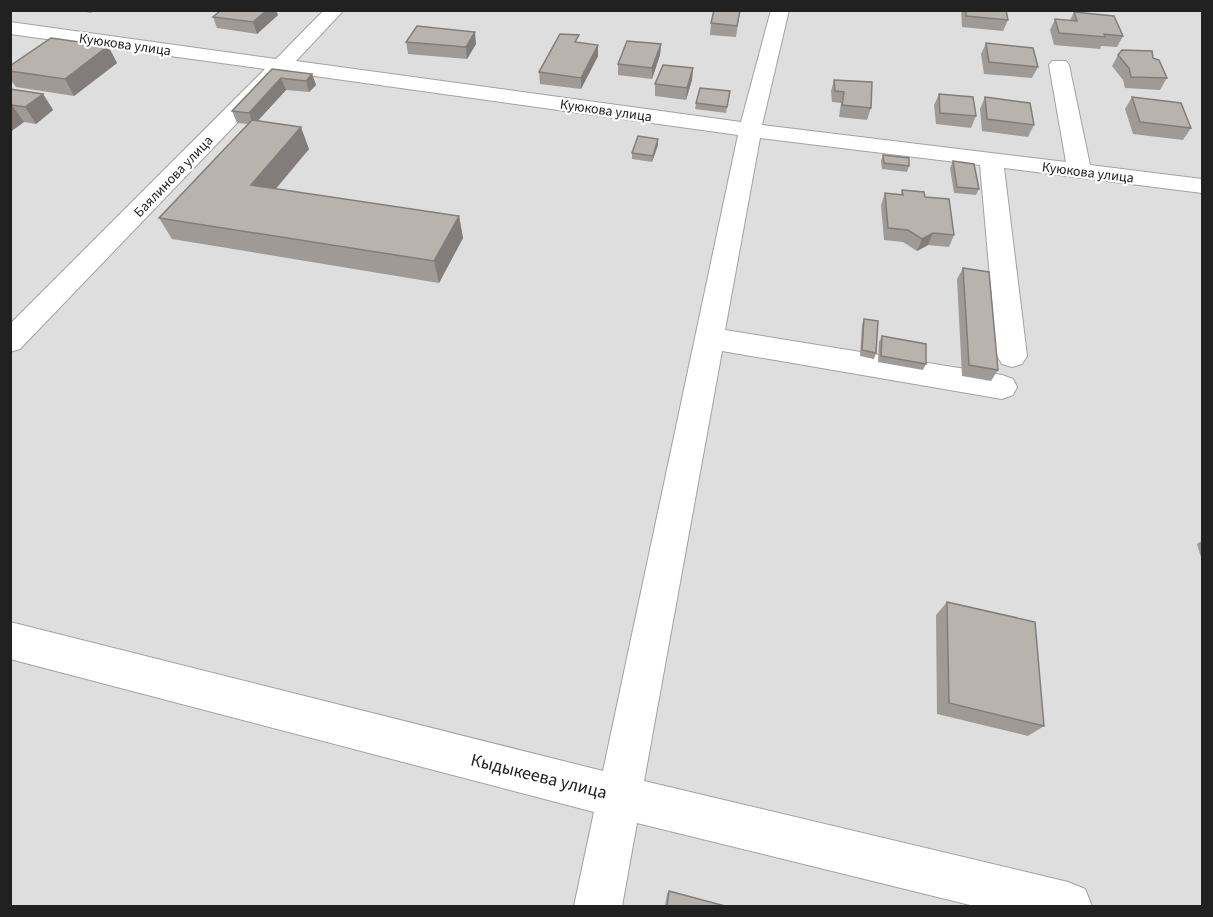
<svg xmlns="http://www.w3.org/2000/svg" width="1213" height="917" viewBox="0 0 1213 917" font-family="'Source Sans 3',sans-serif">
	<rect width="100%" height="100%" fill="#f0eee8"/>
	<rect fill="#dfdede" x="11" y="11" width="1191" height="895"/>
	<g fill="none" stroke-linecap="round" stroke-linejoin="round">
		<g stroke="#a2a2a2" stroke-width="2">
			<path id="street" d="M324 10H344L296 61 741 122 771 10H789L762 125 1066 162 1049 65 1052 61H1066L1069 65 1090 165 1202 179V193L1004 168 1027 356 1022 364 1012 367 1002 364 997 356 980 165 760 138 725 330 1002 375 1013 379 1017 387 1013 395 1002 399 722 351 644 781 1068 882 1085 889 1092 906H974L637 823 622 906H574L594 812 10 659V622L603 771 738 135 286 72 20 349 10 352V324L265 69 10 34V22L276 59Z"/>
		</g>
		<use href="#street" fill="#fff" fill-rule="evenodd"/>
	</g>
	<g fill="#9f9a96">
		<path d="M77 10H94L91 13Z"/>
		<path d="M961 10H1006L1008 20 1003 31 962 27Z"/>
		<path d="M740 11 736 37 710 35 711 23Z"/>
		<path d="M1074 12 1123 36 1117 47 1101 46 1100 49 1054 45 1050 30 1055 19 1070 20Z"/>
		<path d="M278 15 257 34 217 28 213 17Z"/>
		<path d="M406 42 476 44 467 59 408 54Z"/>
		<path d="M579 43 598 56 581 89 540 84 539 72Z"/>
		<path d="M986 43 1038 67 1032 78 984 74 981 54Z"/>
		<path d="M661 44 660 55 652 79 618 75V64Z"/>
		<path d="M108 46 117 63 74 96 16 87 10 79V71Z"/>
		<path d="M1118 55 1153 58 1167 78 1160 90 1125 88 1123 80 1112 66Z"/>
		<path d="M693 68 692 80 686 100 655 96V84Z"/>
		<path d="M272 69 312 74 316 85 309 92 286 90 257 121 309 149 276 189 459 216 463 238 439 283 172 239 159 218 248 124 237 123 232 111Z"/>
		<path d="M834 80 871 108 867 120 839 117 841 103 832 102 831 91Z"/>
		<path d="M10 89 43 94 53 110 36 124 24 122 10 132Z"/>
		<path d="M730 91 726 113 695 109 696 103Z"/>
		<path d="M939 94 976 116 971 128 936 124 934 105Z"/>
		<path d="M985 97 1034 125 1028 137 982 131 980 109Z"/>
		<path d="M1132 97 1191 128 1183 140 1133 134 1125 109Z"/>
		<path d="M658 139V145L652 162 632 159V153Z"/>
		<path d="M883 155 909 166 907 172 882 169 881 161Z"/>
		<path d="M953 161 979 189 976 195 954 193 950 168Z"/>
		<path d="M902 190 925 197 954 235 949 247 928 245 917 251 903 242 884 240 881 205 885 193 901 194Z"/>
		<path d="M963 268 998 370 991 381 962 376 957 279Z"/>
		<path d="M864 319 876 353 874 359 860 356 862 325Z"/>
		<path d="M882 336 926 364 923 370 878 362 879 342Z"/>
		<path d="M1203 540V564L1197 544Z"/>
		<path d="M947 602 1044 726 1028 736 937 714 936 615Z"/>
		<path d="M669 891 725 906H665L667 894Z"/>
	</g>
	<g fill="#827d7a">
		<path d="M267 10H276L278 15 257 34 253 22Z"/>
		<path d="M475 32 476 44 467 59 466 47Z"/>
		<path d="M661 44 660 55 652 79V68Z"/>
		<path d="M598 45V56L581 89V78Z"/>
		<path d="M108 46 117 63 74 96 65 79Z"/>
		<path d="M693 68 692 80 686 100 687 88Z"/>
		<path d="M312 74 316 85 309 92 306 81Z"/>
		<path d="M281 78 286 90 254 125 249 113Z"/>
		<path d="M43 94 53 110 36 124 25 107Z"/>
		<path d="M12 105 24 122 10 132V107Z"/>
		<path d="M301 127 309 149 260 207 251 185Z"/>
		<path d="M658 139V145L652 162 653 156Z"/>
		<path d="M459 216 463 238 439 283 434 261Z"/>
		<path d="M933 233 928 245 917 251 922 239Z"/>
	</g>
	<g fill="#b9b3ae" stroke="#827d7a" stroke-width="1.5">
		<path d="M221 10H267L253 22 213 17Z"/>
		<path d="M714 10 740 11 737 26 711 23Z"/>
		<path d="M966 10H1006L1008 20 966 16Z"/>
		<path d="M1074 12 1114 16 1123 36 1104 34 1105 37 1059 33 1055 19 1077 21Z"/>
		<path d="M417 26 475 32 466 47 406 42Z"/>
		<path d="M560 34 579 35 575 42 598 45 581 78 539 72Z"/>
		<path d="M51 38 108 46 65 79 10 71V66Z"/>
		<path d="M627 41 661 44 652 68 618 64Z"/>
		<path d="M986 43 1033 48 1038 67 989 62Z"/>
		<path d="M1122 50 1152 51 1153 58 1159 60 1167 78 1131 77 1129 68 1118 55Z"/>
		<path d="M663 65 693 68 687 88 655 84Z"/>
		<path d="M272 69 312 74 306 81 281 78 249 113 232 111Z"/>
		<path d="M834 80 872 82 871 108 842 105 844 92 835 91Z"/>
		<path d="M700 88 730 91 727 107 696 103Z"/>
		<path d="M10 89 43 94 25 107 12 105 10 107Z"/>
		<path d="M939 94 973 97 976 116 940 113Z"/>
		<path d="M985 97 1030 103 1034 125 987 119Z"/>
		<path d="M1132 97 1181 103 1191 128 1140 122Z"/>
		<path d="M252 120 301 127 251 185 459 216 434 261 159 218Z"/>
		<path d="M638 136 658 139 653 156 632 153Z"/>
		<path d="M883 155 909 158V166L884 163Z"/>
		<path d="M953 161 974 164 979 189 957 187Z"/>
		<path d="M902 190 924 192 925 197 949 199 954 235 933 233 922 239 908 230 888 228 885 193 903 195Z"/>
		<path d="M963 268 989 272 998 370 969 365Z"/>
		<path d="M864 319 878 321 876 353 862 350Z"/>
		<path d="M882 336 926 344V364L881 356Z"/>
		<path d="M947 602 1035 622 1044 726 949 703Z"/>
		<path d="M669 891 725 906H667Z"/>
	</g>
	<g text-anchor="middle" stroke-width="4.5" stroke-linejoin="round" paint-order="stroke">
		<g font-size="14" fill="#212121" stroke="#fff">
			<text transform="translate(125 44) rotate(8)" y="5">Куюкова улица</text>
			<text transform="translate(606 110) rotate(8)" y="5">Куюкова улица</text>
			<text transform="translate(1088 172) rotate(7)" y="5">Куюкова улица</text>
			<text transform="translate(173 176) rotate(-46)" y="5">Баялинова улица</text>
		</g>
		<g font-size="18" fill="#212121" stroke="#fff">
			<text transform="translate(539 776) rotate(14)" y="6">Кыдыкеева улица</text>
		</g>
	</g>
	<rect width="1213" height="917" fill="none" stroke="#212121" stroke-width="24"/>
</svg>
